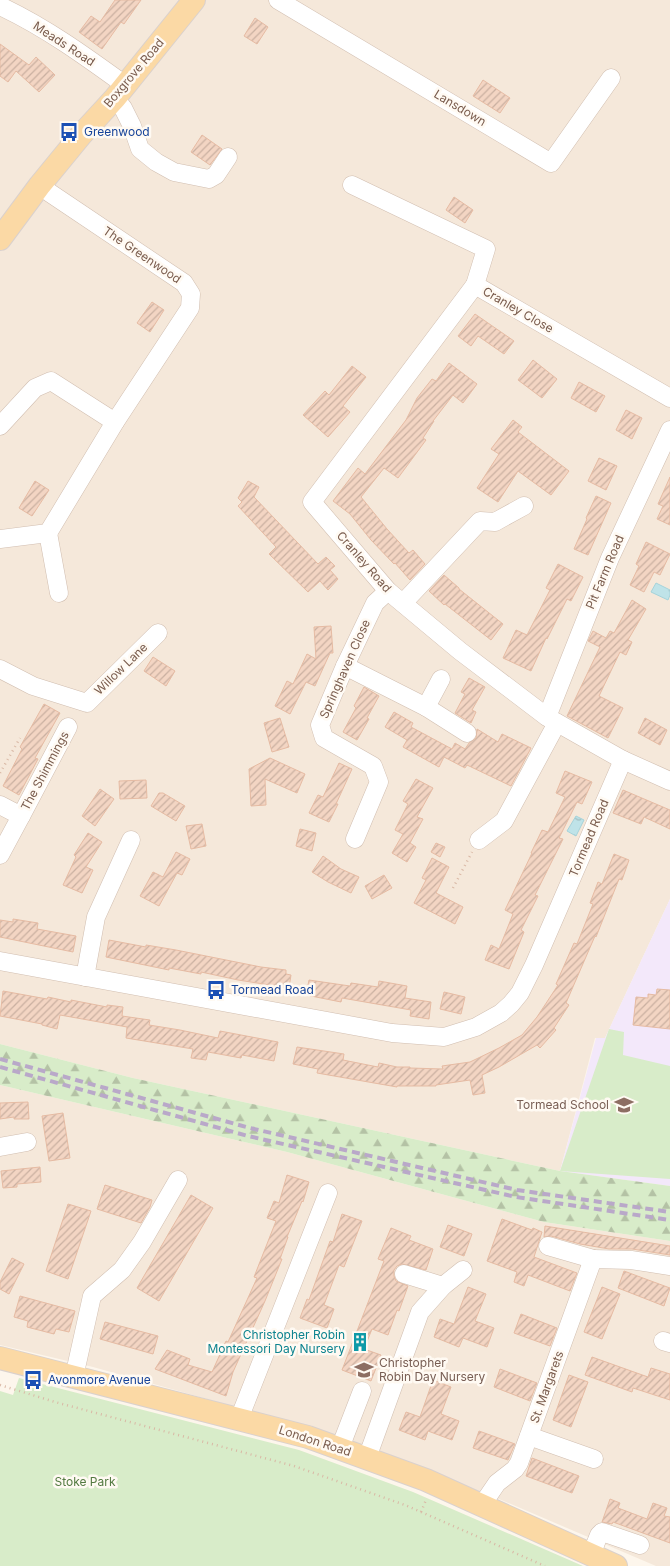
<svg xmlns="http://www.w3.org/2000/svg" width="670" height="1566" viewBox="0 0 670 1566" font-family="Inter,sans-serif">
	<defs>
		<pattern id="forest-firs" width="22" height="20" patternUnits="userSpaceOnUse" patternTransform="scale(1.25)"><rect width="22" height="20" fill="#d8ecc9"/><path d="M5 1l3.5 6h-7zM16 11l3.5 6h-7z" fill="#b4c2a5"/></pattern>
		<pattern id="water-ripples" width="26" height="14" patternUnits="userSpaceOnUse" patternTransform="scale(1.25)"><rect width="26" height="14" fill="#bfe3e8"/><path d="M2 4q2-2 4 0t4 0M15 11q2-2 4 0t4 0" fill="none" stroke="#a0bbbe"/></pattern>
		<pattern id="building-hatch" width="6" height="6" patternUnits="userSpaceOnUse" patternTransform="scale(1.25)"><rect width="6" height="6" fill="#f3d5c3"/><path d="M-1 1l2-2M0 6l6-6M5 7l2-2" fill="none" stroke="#cab0a1"/></pattern>
	</defs>
	<rect width="100%" height="100%" fill="#fdf6ec"/>
	<g fill="#f5e8da">
		<path d="M0 0H670V899L605 1038H595L560 1171 133 1078 0 1044Z"/>
		<path d="M0 1085 287 1152 544 1222 670 1241V1566H656L499 1499 425 1470 307 1427 93 1367 0 1345Z"/>
	</g>
	<path fill="#f3e8fa" d="M670 899V1186L560 1171 596 1038H605Z"/>
	<g fill="#d8ecc9">
		<path d="M609 1029 624 1032 623 1055 670 1066V1179L560 1171Z"/>
		<path d="M19 1378 299 1450 413 1492 583 1566H0V1391L13 1395Z"/>
	</g>
	<path fill="url(#forest-firs)" d="M0 1044 133 1078 560 1171 670 1186V1241L544 1222 287 1152 0 1085Z"/>
	<g fill="url(#water-ripples)" stroke="#a5d3da">
		<path d="M656 583 670 590V595L668 600 651 592Z"/>
		<path d="M576 816 584 820 576 836 567 831Z"/>
	</g>
	<g fill="url(#building-hatch)" stroke="#e6bba3">
		<path d="M115 0H141L124 24 121 22 102 49 79 32 91 16 100 22Z"/>
		<path d="M255 18 268 27 257 44 244 36Z"/>
		<path d="M0 44 29 65 36 57 55 75 39 92 16 71 8 82 0 76Z"/>
		<path d="M483 80 510 98 500 113 473 96Z"/>
		<path d="M202 135 222 149 210 165 191 152Z"/>
		<path d="M454 197 473 210 465 223 446 210Z"/>
		<path d="M152 302 164 310 150 332 137 323Z"/>
		<path d="M475 314 514 341 504 354 478 336 471 346 458 336Z"/>
		<path d="M533 360 557 379 542 398 518 380Z"/>
		<path d="M449 363 477 384 463 403 453 395 433 421H434L423 438 426 440 398 478 384 468 361 497 387 529 409 553 413 550 425 564 410 580 395 563 394 564 371 540 350 514 333 501 358 468 365 474 406 420 417 398 432 379 436 381Z"/>
		<path d="M352 366 366 377 343 406 350 412 328 437 303 415 325 391 329 395Z"/>
		<path d="M579 382 605 396 596 412 571 398Z"/>
		<path d="M626 410 642 418 632 439 616 430Z"/>
		<path d="M513 420 522 427 518 432 569 471 551 495 518 471 498 502 477 488 499 454 491 449Z"/>
		<path d="M599 458 617 466 606 490 588 481Z"/>
		<path d="M670 477V525L657 519 663 506 658 504Z"/>
		<path d="M35 481 49 490 32 516 19 508Z"/>
		<path d="M248 481 259 487 254 497 318 564 326 557 335 566 330 570 338 579 328 590 320 581 308 592 269 554 276 547 238 506 242 502 238 498Z"/>
		<path d="M596 496 611 503 588 555 574 549 587 519 586 518Z"/>
		<path d="M646 542 670 554 660 575 654 572 644 592 630 585 639 566 636 564Z"/>
		<path d="M558 564 583 577 571 601 567 599 547 639 546 638 531 671 503 658 516 630 527 635 550 590 546 588Z"/>
		<path d="M444 575 459 588V589L503 624 491 640 445 604 444 605 429 591Z"/>
		<path d="M632 600 646 609 628 640 632 642 626 655 620 652 599 696 623 708 608 738 567 716 600 647 588 641 593 631 606 638 610 631 614 633Z"/>
		<path d="M331 626 333 653H330L315 686 306 682 290 714 275 706 287 681 293 684 307 654 316 659 314 627Z"/>
		<path d="M153 657 175 671 166 686 144 671Z"/>
		<path d="M469 678 485 687 472 710 476 712 471 723 455 713 465 694 461 692Z"/>
		<path d="M364 687 379 696 367 718 369 719 357 740 343 732 356 708 354 706Z"/>
		<path d="M44 704 60 713 35 758 38 759 19 795 3 786 22 749 20 747Z"/>
		<path d="M394 712 413 723 411 727 452 749 455 743 465 749 469 743 476 738 477 729 498 742 502 734 531 748 511 786 467 765 465 768 444 757 439 767 403 747 407 740 385 727Z"/>
		<path d="M280 718 289 747 272 752 264 723Z"/>
		<path d="M645 718 667 730 660 745 638 733Z"/>
		<path d="M270 758 305 774 297 793 265 779 266 805 251 806 249 769Z"/>
		<path d="M339 763 352 769 336 804H338L329 822 309 813 318 795 323 797Z"/>
		<path d="M565 771 592 782 582 804 577 802 559 838 563 839 535 895 538 896 521 930 524 932 509 969 485 960 491 945 499 949 513 914 505 910 532 853H531L542 830 548 832 565 797 556 793Z"/>
		<path d="M416 779 433 788 417 817 423 819 410 843 416 847 407 862 392 853 403 834 395 830 408 804 403 801Z"/>
		<path d="M146 780 147 798 120 799 119 781Z"/>
		<path d="M100 789 114 799 95 826 82 816Z"/>
		<path d="M623 790 670 810V829L644 817 641 824 613 813Z"/>
		<path d="M159 793H163L185 806 176 821 151 806Z"/>
		<path d="M202 824 206 846 191 849 186 826Z"/>
		<path d="M300 829 316 833 312 851 296 846Z"/>
		<path d="M88 833 102 842 86 867 93 870 82 893 63 885 76 857 74 855Z"/>
		<path d="M436 843 445 847 440 857 431 852Z"/>
		<path d="M176 852 190 859 182 875 177 873 159 906 140 896 153 872 163 877Z"/>
		<path d="M614 854 629 860 622 880 619 879 596 937 595 936 566 1003 569 1005 554 1028 556 1030 540 1048 537 1045 499 1067 482 1075 485 1093 473 1095 470 1080 436 1085V1086H397V1087L317 1073 318 1069 293 1064 297 1047 344 1054 343 1060 378 1067 379 1063 397 1067H410V1068L443 1069 442 1066 470 1062 499 1048 522 1035 537 1017 558 985 556 984 574 943 577 944 593 904 590 903 598 882 602 884Z"/>
		<path d="M323 856 341 869 359 877 351 893 328 882 312 872Z"/>
		<path d="M432 858 449 867 436 893 463 907 455 924 414 903 426 880 422 878Z"/>
		<path d="M384 875 392 888 372 899 365 886Z"/>
		<path d="M13 919 38 923 37 929 76 936 73 952 0 937V920L13 922Z"/>
		<path d="M109 940 146 947V945L176 950 261 967 286 970V974L291 975 289 988 238 980 201 972V974L169 968V970L106 957Z"/>
		<path d="M309 980 350 986 351 983 378 987 379 981 407 986 405 998 431 1002 429 1019 410 1016 411 1010 342 998 341 1002 306 995Z"/>
		<path d="M657 989 670 990V1029L633 1025 636 997 648 998V994L656 995Z"/>
		<path d="M3 991 47 999 48 997 71 1002V1000L107 1007V1005L123 1007 122 1016 150 1020 149 1025 180 1030 218 1038 220 1031 278 1042 274 1061 242 1055 241 1058 208 1052 206 1060 191 1058 193 1049 126 1038 127 1027 60 1015 57 1029 42 1025V1024L0 1016Z"/>
		<path d="M444 992 465 997 461 1014 440 1009Z"/>
		<path d="M28 1102 29 1119H14V1117L0 1119V1103Z"/>
		<path d="M63 1113 70 1158 49 1161 42 1116Z"/>
		<path d="M40 1167 41 1182 17 1184V1187L3 1188 1 1171Z"/>
		<path d="M287 1175 309 1182 303 1202 302 1201 287 1237H288L280 1259H282L265 1301 233 1372 226 1396 155 1369 167 1350 190 1359 188 1365 212 1372 226 1341 228 1342 257 1278 254 1277 276 1221 267 1218 274 1201 279 1203Z"/>
		<path d="M105 1185 152 1200 150 1207 141 1223 97 1209Z"/>
		<path d="M191 1195 213 1208 159 1301 137 1288Z"/>
		<path d="M68 1204 91 1211 68 1279 46 1271Z"/>
		<path d="M342 1214 362 1221 344 1267 339 1265 324 1305 334 1309 327 1328 300 1318 307 1299 309 1300 330 1241 333 1242Z"/>
		<path d="M502 1219 532 1230 533 1228 542 1232 534 1257 577 1273 570 1291 528 1275 524 1286 514 1282 517 1272 487 1261Z"/>
		<path d="M448 1225 472 1234 464 1256 440 1247Z"/>
		<path d="M545 1226 670 1246V1255L632 1249H609L580 1244 551 1236 544 1237Z"/>
		<path d="M391 1228 411 1236 409 1240 433 1249 426 1270 402 1264 397 1266 394 1270V1276L396 1281 408 1286 399 1311 397 1310 388 1335 372 1329 364 1349 381 1355 371 1381 342 1370 384 1261 378 1259Z"/>
		<path d="M12 1258 24 1264 9 1294 0 1289V1282Z"/>
		<path d="M624 1271 670 1288 664 1306 618 1288Z"/>
		<path d="M468 1287 486 1294 475 1321 494 1328 487 1347 463 1338 459 1347 434 1337 440 1319 454 1324Z"/>
		<path d="M602 1287 620 1294 602 1339 584 1332Z"/>
		<path d="M20 1296 75 1311 69 1332 56 1329 54 1334 27 1327 28 1321 14 1317Z"/>
		<path d="M521 1314 557 1328 550 1346 514 1333Z"/>
		<path d="M105 1322 158 1336 153 1354 100 1339Z"/>
		<path d="M592 1357 648 1377 651 1368 670 1374V1400L633 1388 632 1392 585 1375Z"/>
		<path d="M500 1369 537 1383 530 1401 494 1387Z"/>
		<path d="M569 1375 588 1382 571 1427 553 1420Z"/>
		<path d="M433 1380 451 1387 441 1414 459 1421 452 1440 428 1431 425 1440 399 1430 406 1412 420 1417Z"/>
		<path d="M479 1431 515 1444 508 1460 473 1448Z"/>
		<path d="M532 1458 579 1476 572 1493 526 1476Z"/>
		<path d="M610 1499 620 1503 618 1508 647 1519 653 1503 667 1508 664 1516 670 1517V1543L613 1522 612 1524 602 1522Z"/>
	</g>
	<g fill="none" stroke-linecap="round" stroke-linejoin="round">
		<g stroke="#d1beb0" stroke-width="19">
			<g id="minor">
				<path d="M278 0 551 163 611 78"/>
				<path d="M0 6C45 27 85 56 125 85"/>
				<path d="M115 98 123 108 132 126 140 149 156 162 174 172 209 179 216 175 228 157"/>
				<path d="M352 185 486 249 475 285 670 398"/>
				<path d="M475 285 312 502 388 591 460 651 547 717 623 760 670 781"/>
				<path d="M0 426 35 388 51 381 115 422"/>
				<path d="M48 533 59 593"/>
				<path d="M0 539 48 533 115 422 190 308 191 294 184 283 50 193 40 185"/>
				<path d="M403 603 480 521 495 522 524 506"/>
				<path d="M345 666 426 707 441 679"/>
				<path d="M0 669 33 686 87 703 158 633"/>
				<path d="M426 707 467 733"/>
				<path d="M547 717 610 558 670 430"/>
				<path d="M0 805 21 816 68 727"/>
				<path d="M355 839 379 782 373 766 324 738 320 725 345 666 375 603 388 591"/>
				<path d="M479 840 504 821 557 723"/>
				<path d="M0 855 21 816"/>
				<path d="M0 961 392 1033 444 1037 476 1027 501 1013 511 1004 520 993 534 965 623 760"/>
				<path d="M85 977 96 917 131 840"/>
				<path d="M0 1147 27 1142"/>
				<path d="M548 1246 593 1259"/>
				<path d="M404 1274 443 1286"/>
				<path d="M663 1341 670 1343"/>
				<path d="M74 1377 92 1296 122 1270 142 1242 178 1180"/>
				<path d="M239 1419 328 1193"/>
				<path d="M529 1436 594 1459"/>
				<path d="M340 1448 362 1391"/>
				<path d="M367 1458 420 1312 443 1286 463 1270"/>
				<path d="M482 1505 497 1483 515 1469 519 1463 593 1259 631 1260 670 1266"/>
				<path d="M591 1555 599 1535 602 1532 640 1545"/>
			</g>
		</g>
		<g stroke="#dad1cd" stroke-width="24">
			<g id="major">
				<path d="M0 239 40 185 81 135 115 98 194 0"/>
				<path d="M0 1358 308 1437 426 1480 616 1566"/>
			</g>
		</g>
		<g stroke="#d9b8a5" stroke-width="2.5" stroke-dasharray="1 4" stroke-linecap="butt">
			<path d="M0 773 20 738"/>
			<path d="M453 888 472 852"/>
			<path d="M0 1385 55 1402 294 1466 405 1505 545 1566"/>
			<path d="M421 1512 426 1500"/>
		</g>
		<use href="#minor" stroke="#fff" stroke-width="18"/>
		<use href="#major" stroke="#fbd9a5" stroke-width="22"/>
		<g stroke="#b9a8c9" stroke-width="4" stroke-dasharray="8 5" stroke-linecap="butt">
			<path d="M0 1059 250 1128 517 1190 670 1212"/>
			<path d="M0 1067 248 1136 516 1197 670 1220"/>
		</g>
	</g>
	<defs>
		<g id="bus-bare" transform="scale(1.5)"><path d="M-5-6H5V4H4V6H2V4H-2V6H-4V4H-5ZM-3.5-4V0h7V-4ZM-3.5 1.2v1.5H-2V1.2ZM2 1.2v1.5H3.5V1.2Z" fill="#1a4fb4" stroke="#fffaf3" stroke-width="2.5" paint-order="stroke"/></g>
		<g id="school-bare" transform="scale(1.5)"><path d="M0-5L7-2L0 1L-7-2ZM-4 1L0 2.5L4 1V4Q0 6-4 4Z" fill="#8d6e63" stroke="#fffaf3" stroke-width="2.5" paint-order="stroke"/></g>
		<g id="building-bare" transform="scale(1.5)"><path d="M-4-6H4V6H1V3H-1V6H-4ZM-2.5-4.3h1.7v1.8h-1.7ZM.8-4.3h1.7v1.8H.8ZM-2.5-1h1.7V.8h-1.7ZM.8-1h1.7V.8H.8Z" fill="#0f9aa8" stroke="#fffaf3" stroke-width="2.5" paint-order="stroke"/></g>
	</defs>
	<g fill-rule="evenodd">
		<use href="#bus-bare" x="69" y="132"/>
		<use href="#bus-bare" x="216" y="990"/>
		<use href="#school-bare" x="624" y="1105"/>
		<use href="#building-bare" x="360" y="1342"/>
		<use href="#school-bare" x="364" y="1370"/>
		<use href="#bus-bare" x="33" y="1380"/>
	</g>
	<g text-anchor="middle" stroke-width="5" stroke-linejoin="round" paint-order="stroke">
		<g font-size="12" fill="#7a5c4d" stroke="#fffaf3">
			<text transform="translate(64 44) rotate(33)" y="4">Meads Road</text>
			<text transform="translate(134 73) rotate(-50)" y="4">Boxgrove Road</text>
			<text transform="translate(460 108) rotate(31)" y="4">Lansdown</text>
			<text transform="translate(142 255) rotate(34)" y="4">The Greenwood</text>
			<text transform="translate(518 310) rotate(30)" y="4">Cranley Close</text>
			<text transform="translate(364 562) rotate(49)" y="4">Cranley Road</text>
			<text transform="translate(605 572) rotate(-67)" y="4">Pit Farm Road</text>
			<text transform="translate(121 669) rotate(-44)" y="4">Willow Lane</text>
			<text transform="translate(345 669) rotate(-66)" y="4">Springhaven Close</text>
			<text transform="translate(45 771) rotate(-62)" y="4">The Shimmings</text>
			<text transform="translate(589 838) rotate(-67)" y="4">Tormead Road</text>
			<text transform="translate(547 1387) rotate(-70)" y="4">St. Margarets</text>
			<text transform="translate(315 1441) rotate(18)" y="4">London Road</text>
		</g>
		<g font-size="12" fill="#164399" stroke="#fffaf3" text-anchor="start">
			<text x="84" y="136">Greenwood</text>
			<text x="231" y="994">Tormead Road</text>
			<text x="48" y="1384">Avonmore Avenue</text>
		</g>
		<g font-size="12" fill="#785e54" stroke="#fffaf3" text-anchor="end">
			<text x="609" y="1109">Tormead School</text>
			<text x="379" y="1367" text-anchor="start">Christopher<tspan x="379" dy="14">Robin Day Nursery</tspan></text>
		</g>
		<g font-size="12" fill="#0d838f" stroke="#fffaf3" text-anchor="end">
			<text x="345" y="1339">Christopher Robin<tspan x="345" dy="14">Montessori Day Nursery</tspan></text>
		</g>
		<g font-size="12" fill="#537a41" stroke="#fffaf3">
			<text x="85" y="1486">Stoke Park</text>
		</g>
	</g>
</svg>
